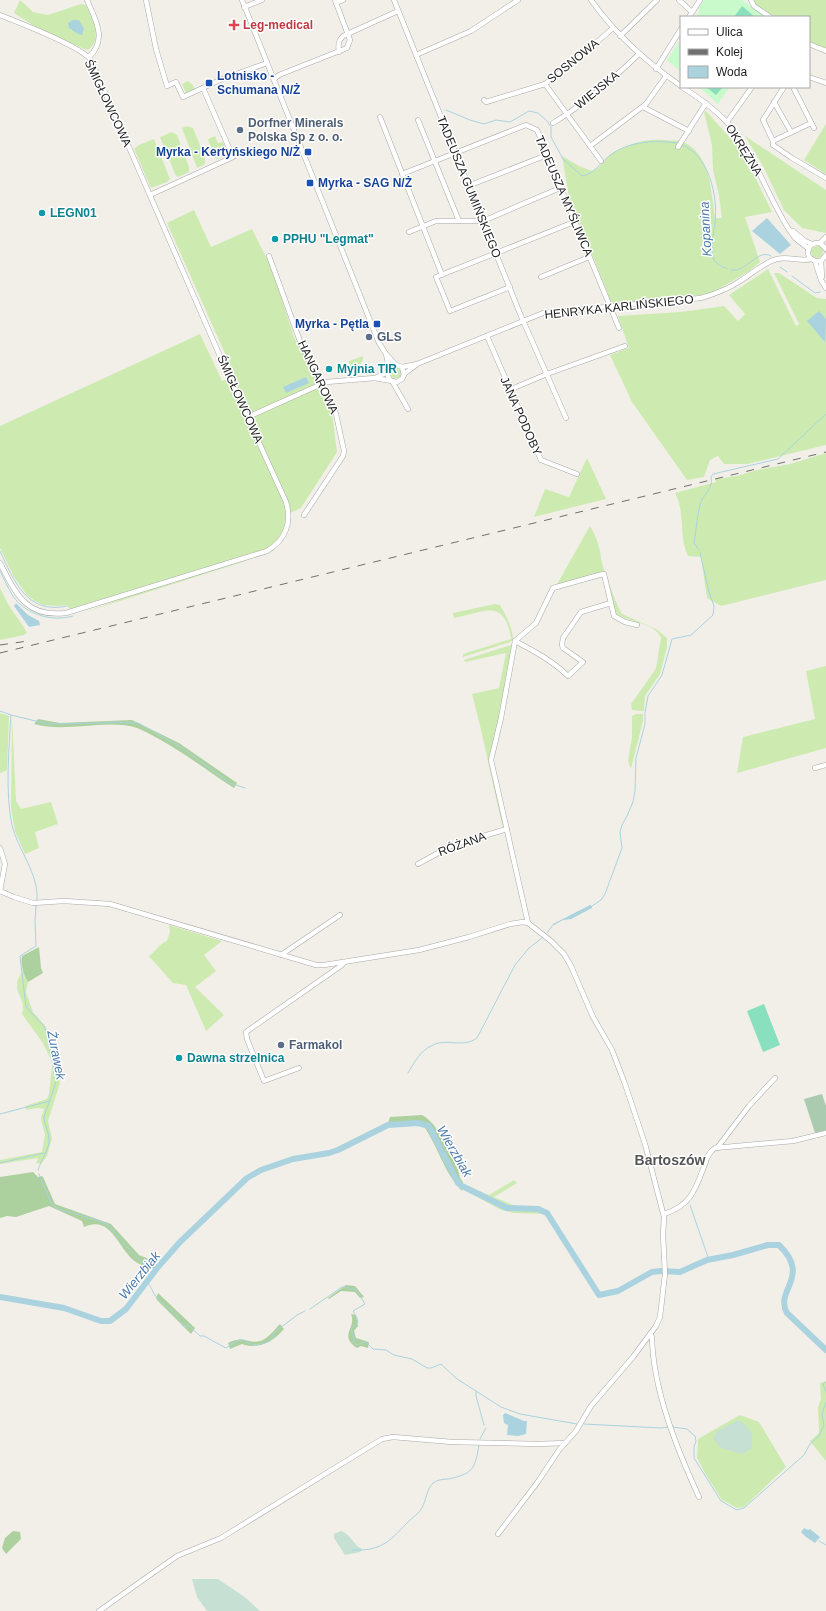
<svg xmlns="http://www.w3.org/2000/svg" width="826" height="1611" viewBox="0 0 826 1611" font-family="Arial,sans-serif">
	<rect width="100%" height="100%" fill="#f2efe9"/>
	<g fill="#cdebb0">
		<path d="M20 0 33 12 48 15 81 4 86 5C92 19 104 38 88 50L84 49 39 29 14 13Z"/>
		<path d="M752 0H826V49L809 41V17C790 17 762 21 752 0Z"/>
		<path d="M188 81 192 84 195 89 186 93 182 84Z"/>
		<path d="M706 111 740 149 749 169 755 177 772 212 745 217 760 262 748 272 710 294 612 304 569 197 562 156 579 166 592 171C602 166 603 162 610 155 613 152 619 150 623 148 637 141 650 139 665 140 670 141 676 140 680 141 711 151 711 192 715 218H722L719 195 713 170 712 145 704 112Z"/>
		<path d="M826 124V174L804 160Z"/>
		<path d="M187 126 193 128 205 158V164L197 168 182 128Z"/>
		<path d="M172 132 177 135 189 167V172L178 177 175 174 160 137Z"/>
		<path d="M215 136 218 143 223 142 226 150 225 156 217 159 214 157 208 139Z"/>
		<path d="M745 136 826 190V233L802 228 784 210 764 168Z"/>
		<path d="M154 139 170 179 167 182 151 188 134 149 139 145Z"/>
		<path d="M194 210 211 247 252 229 272 269 294 337 332 413 337 452 301 508 286 515C285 531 279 540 267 549L69 609 67 605 58 606 43 605 35 601 27 595 14 577 0 548V426L200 334 222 381 235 376 167 223Z"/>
		<circle cx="817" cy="252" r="6"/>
		<path d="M768 269 796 326 799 324 774 273H779L817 298 826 299V445L747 464H724L718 456 710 460 704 477 687 480 632 402 610 355 629 348 618 316 681 312 724 306 738 321 745 314 729 295Z"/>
		<path d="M363 356C363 365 358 366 350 368L349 361Z"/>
		<circle cx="396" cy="373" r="5.5"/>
		<path d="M826 453V580L721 606 707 598 701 557 688 556C678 535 686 514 675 493L716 482 715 479 737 476 757 470 790 464Z"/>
		<path d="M587 458 606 499 534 517 545 489 569 497Z"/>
		<path d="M590 526C596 536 600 547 601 558 602 567 617 606 622 614L656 629 667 638V647L660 674 645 696 644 711 632 710 631 704 653 673 656 668 661 638C655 622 629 623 616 613L603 572 556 586Z"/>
		<path d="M247 560 246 561 85 612 143 591Z"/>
		<path d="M0 588 8 604 25 629 27 633 24 635 0 640Z"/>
		<path d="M495 604 500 605C506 615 513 629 513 640L510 642 463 657V654L511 639C505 597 484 612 454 618L453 613Z"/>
		<path d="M511 645 512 646 502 698 500 716 490 755 505 828H503C492 783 484 738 472 694L499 688 506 653 465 662 464 660Z"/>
		<path d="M826 666V748L737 773 743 737 815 719 806 671Z"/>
		<path d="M0 713 9 716 7 770 0 773Z"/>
		<path d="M636 714H643V721L631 769 628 761 632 737V716Z"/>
		<path d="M12 717 16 801 21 809 51 802 58 824 35 832 39 848 25 854 15 831 11 808Z"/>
		<path d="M169 925 222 941 204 955 216 971 195 987 224 1015 206 1031 186 985 173 983 149 956C155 952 160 943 167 941L170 932Z"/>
		<path d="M23 969 28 982 26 992 33 1012 46 1027 55 1060 52 1062 43 1043 22 1014C26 998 16 996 17 985 17 980 21 974 23 969Z"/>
		<path d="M57 1065 60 1083 48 1121 52 1138 47 1156 41 1164 36 1163 38 1158 0 1164V1160L42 1152 45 1135 41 1118 44 1109 38 1108 26 1110 25 1106 47 1099 49 1094 52 1067Z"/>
		<path d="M514 1180 517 1183 494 1197 515 1206H540L543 1214 514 1213 501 1210 470 1193 468 1186 489 1195Z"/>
		<path d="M826 1381V1461L810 1441 819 1433 818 1407 821 1399 820 1383Z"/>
		<path d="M740 1415 759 1422 786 1467 744 1507 737 1508 722 1500 706 1475 697 1458 698 1439Z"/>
	</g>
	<g fill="#add19e">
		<path d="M38 719 60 723 132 720 179 743 237 783 234 788C209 772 186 754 159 739 148 733 137 726 123 725 93 722 63 732 34 724Z"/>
		<path d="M39 947 41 968 43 973 28 982C24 974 20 965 22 956Z"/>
		<path d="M422 1115C436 1121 452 1154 457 1168 460 1174 458 1176 463 1182L462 1191C444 1173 438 1146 423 1125L404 1123H388L390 1117Z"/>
		<path d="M33 1172 38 1177 42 1176 43 1177 55 1204 111 1224 139 1255 156 1262 154 1269C148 1267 141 1266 136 1262 118 1250 112 1214 84 1227L82 1221 49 1206 16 1217 7 1216 0 1218V1177Z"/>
		<path d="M346 1285 355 1286 364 1297 360 1298 355 1292 341 1291 329 1299 328 1298Z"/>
		<path d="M158 1293 195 1328 191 1334 156 1299Z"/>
		<path d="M351 1314 356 1315 358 1326 354 1331 356 1338 369 1342 368 1348 361 1346 357 1348C338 1335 357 1328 351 1314Z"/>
		<path d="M280 1324 284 1329C273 1342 258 1350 242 1344L230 1349 228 1343C244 1335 246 1344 260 1341 268 1339 274 1330 280 1324Z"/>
		<path d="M13 1531 20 1532 21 1539 6 1554 2 1548 5 1538Z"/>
	</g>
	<g fill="#c6e0d4">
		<path d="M739 1420C752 1430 754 1434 751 1449L742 1454 721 1448 713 1439 717 1431Z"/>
		<path d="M341 1531C351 1534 353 1545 362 1549L360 1552 345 1555 334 1538V1534Z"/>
		<path d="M192 1579H218L246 1598 260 1611H207L197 1597Z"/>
	</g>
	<path fill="#aacbaf" d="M822 1094 826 1106V1130L815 1133 804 1099Z"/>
	<g fill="#c8facc">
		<path d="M704 0H742L766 17H696L700 11 698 9Z"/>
		<path d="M681 39V72L667 60Z"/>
		<path d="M699 87H730L718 104Z"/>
	</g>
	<g fill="#88e0be">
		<path d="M742 6 755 17H734Z"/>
		<path d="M706 87H723L716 95Z"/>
		<path d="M764 1004 780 1045 763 1052 747 1011Z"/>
	</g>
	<g fill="#aad3df">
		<path d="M73 20H79L84 29 82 35 78 34 69 28 68 23Z"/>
		<path d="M767 218 791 245 780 254 752 231Z"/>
		<path d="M819 311 826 319 825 342 807 321Z"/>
		<path d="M306 377 309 383 286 393 283 387Z"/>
		<path d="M16 603 28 615 39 621 40 625 29 627 14 606Z"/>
		<path d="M590 905 592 906V908L571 919 563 920 552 926 553 924Z"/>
		<path d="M505 1413 524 1421H527L526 1434 518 1436 507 1435 508 1425 504 1423 503 1415Z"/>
		<path d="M804 1528 808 1530 810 1529 820 1537 815 1543 806 1537 801 1532Z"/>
	</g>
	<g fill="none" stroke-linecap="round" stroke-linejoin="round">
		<g stroke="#aad3df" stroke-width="1">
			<path d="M446 110 470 120 484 124 496 120 510 122 529 111 538 113 547 121 551 127V137L563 159 582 176C594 174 600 163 609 156 628 141 655 140 677 143"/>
			<path d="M682 145C709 155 718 196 715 222 714 231 710 250 713 258 716 264 722 267 728 269"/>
			<path d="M780 267 787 272"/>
			<path d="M731 270C747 273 757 248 771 256"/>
			<path d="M792 276 815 293 820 292"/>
			<path d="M699 550 694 543C696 531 697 517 700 505 702 495 714 489 711 477L713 474 778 459 826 414"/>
			<path d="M0 551C14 581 27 615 67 606"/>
			<path d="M0 571C4 579 8 588 13 596 26 615 52 622 73 616"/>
			<path d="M0 711 11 715C9 747 5 794 12 825 18 850 39 874 37 900"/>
			<path d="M645 713 648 696 662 675 672 639 691 635 713 615 714 606 709 592 700 553"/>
			<path d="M11 715 48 724 102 723 112 722 138 723 181 747 230 783 245 788"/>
			<path d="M36 906 35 921 36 946 20 956 26 1007 43 1025 46 1031 56 1082 44 1117C44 1125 49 1131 49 1139 50 1149 41 1160 38 1170"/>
			<path d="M592 906 601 900 605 894 622 848 620 832 622 825 627 816 633 802 635 791 636 758 645 724V714"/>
			<path d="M547 933 552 926"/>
			<path d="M408 1073C414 1063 420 1051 431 1046 446 1037 462 1049 477 1038L515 965 529 948 542 938"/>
			<path d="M0 1114 50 1101"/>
			<path d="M0 1163 44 1153"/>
			<path d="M39 1174 51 1203 58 1209 100 1221 108 1225 137 1258 141 1262 158 1267"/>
			<path d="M690 1205 709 1260"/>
			<path d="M147 1282C152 1287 152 1292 157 1298 166 1308 178 1312 183 1326H189L200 1336H204L226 1348 239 1340H244C251 1347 261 1345 270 1341L275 1332 297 1315 305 1311"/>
			<path d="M310 1309 342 1287C357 1288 358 1292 365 1304L353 1311 357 1318 358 1323 351 1329 355 1343 357 1345 366 1342 373 1349 386 1350 394 1355 412 1359 427 1368H431L441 1364 457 1379 476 1391"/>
			<path d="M826 1382 823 1384 826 1392"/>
			<path d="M584 1424 661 1428 668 1427"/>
			<path d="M484 1425 476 1396V1391L501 1407 520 1414 577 1424"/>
			<path d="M673 1427 687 1429 695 1436 696 1441 694 1447V1458L721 1501 737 1510 744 1508 804 1455 810 1444 819 1436 822 1429 824 1426 822 1414 826 1402"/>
			<path d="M480 1439 486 1428"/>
			<path d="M819 1541 826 1545"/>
			<path d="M352 1550C381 1551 388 1543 407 1523 412 1518 419 1513 422 1508 426 1500 427 1489 433 1483 437 1480 443 1479 448 1479 473 1474 475 1469 479 1445"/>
		</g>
		<path stroke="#aad3df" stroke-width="6" d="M0 1297 64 1308 101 1321H110L126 1309 158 1267 180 1242 247 1178 261 1170 293 1159 329 1153 338 1150 388 1125 418 1123 429 1126 458 1183 462 1186 507 1208 538 1209 547 1213 599 1295 618 1291 652 1272 661 1271 680 1272 707 1260 733 1255 768 1245H779C812 1277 774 1290 787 1313L826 1350"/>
		<g stroke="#a9a9a9" stroke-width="5.5">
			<g id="minor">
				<path d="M87 0C95 19 108 39 89 57"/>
				<path d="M146 0 156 49 167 86 176 82 183 97 220 80 267 63"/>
				<path d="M242 0 379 343 386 354 396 365"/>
				<path d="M394 0 521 316 566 418"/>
				<path d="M591 0C616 35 646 62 681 86"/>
				<path d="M679 0 692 12"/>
				<path d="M751 0 754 6 770 17"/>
				<path d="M336 3 343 0"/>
				<path d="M244 7 262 0"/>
				<path d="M0 15C18 22 82 47 91 60L226 370 286 502C292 522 286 540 267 551L66 613C26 618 16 594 0 563"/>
				<path d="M689 17 700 0"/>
				<path d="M620 36 657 0"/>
				<path d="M809 44 826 51"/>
				<path d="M339 52C338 45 338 41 343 36L398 11"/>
				<path d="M416 55 471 31 518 0"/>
				<path d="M656 69 681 29"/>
				<path d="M809 77 826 83"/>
				<path d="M274 79 279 75 347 48 350 40 335 0"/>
				<path d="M545 84 601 161"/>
				<path d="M682 87C698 97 713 108 726 121 754 152 766 193 788 228L795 238 809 249"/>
				<path d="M784 87 763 120 773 141V145L792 158 826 178"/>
				<path d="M793 87 814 128"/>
				<path d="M484 100 486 102 545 84 574 62 613 28"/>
				<path d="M774 102 791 132"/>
				<path d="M643 107 689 131"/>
				<path d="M380 117 442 275"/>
				<path d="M418 120 459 221"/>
				<path d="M727 122 752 87"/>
				<path d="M553 123C585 104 613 79 639 54"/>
				<path d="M773 141 811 123"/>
				<path d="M590 146 646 104 666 76"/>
				<path d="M678 147 706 103"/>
				<path d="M402 174 526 125 537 130 619 328"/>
				<path d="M468 186 547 155"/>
				<path d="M150 195 233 157 203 88"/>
				<path d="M793 231 805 241 812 244"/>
				<path d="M409 232 436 221H483L560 188"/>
				<path d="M820 243 826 237"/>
				<path d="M826 249 820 243C811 242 806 248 809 257L815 261H821L826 255"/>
				<path d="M269 256 301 344 336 414 344 451 343 456 304 515"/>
				<path d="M815 261 821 280 826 288"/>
				<path d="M821 261 822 277"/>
				<path d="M541 277 589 257"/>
				<path d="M510 287 450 311 436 277 574 222"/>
				<path d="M487 336 541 460 577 474"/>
				<path d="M386 354 389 368"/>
				<path d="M402 367 417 364 543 313 701 298C715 294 728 289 740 281 752 274 764 262 777 259 789 256 800 262 811 259"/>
				<path d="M404 374 416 365"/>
				<path d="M375 378 388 372"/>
				<path d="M392 381 408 409"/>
				<path d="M509 390 547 374 625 346"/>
				<path d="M248 417 326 382 375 378 397 382 402 379 404 375 402 367 396 365 389 368 388 376 390 380"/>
				<path d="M515 641 501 718 491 760 528 923"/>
				<path d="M515 641 536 623 553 588 599 575 604 574 614 616 625 622 637 625"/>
				<path d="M515 641C534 651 553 661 568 676L583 662 563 648 562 645 563 638 581 612 611 603"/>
				<path d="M815 768 826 765"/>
				<path d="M0 848 5 864 0 891"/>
				<path d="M418 864 453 845 507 829"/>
				<path d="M0 891 14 897 33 903 64 901 110 904 316 965H324L419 950 469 937 510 924 523 922 528 923 551 941 564 954 571 966 593 1017 612 1050 625 1084 645 1144 664 1217 663 1235 665 1274 660 1317 656 1326 633 1357 591 1406 576 1431 559 1450 537 1483 498 1534"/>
				<path d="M281 955 340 915"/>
				<path d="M299 1068 264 1081 247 1039 246 1032 342 965 344 962"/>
				<path d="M717 1148 749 1106 775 1078"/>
				<path d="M664 1214C691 1206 696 1188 705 1164 707 1157 709 1152 715 1148L793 1141 826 1133"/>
				<path d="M650 1334 652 1337C653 1390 677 1449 699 1497"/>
				<path d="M99 1611 177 1556 221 1538 382 1439 393 1437 452 1442 537 1444 565 1443"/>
			</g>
		</g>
		<use href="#minor" stroke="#fff" stroke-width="4.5"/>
		<g stroke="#707070" stroke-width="1" stroke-dasharray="8 8" stroke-linecap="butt">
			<path d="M0 645 28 641"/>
			<path d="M0 653 826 452"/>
		</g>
	</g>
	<path fill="#e0444e" stroke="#fff" stroke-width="1.5" d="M232 19h4v4h4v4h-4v4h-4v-4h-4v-4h4z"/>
	<g fill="#1a4fb4" stroke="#fff" stroke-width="1.5">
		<rect x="205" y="79" width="8" height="8" rx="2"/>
		<rect x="304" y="148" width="8" height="8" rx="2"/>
		<rect x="306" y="179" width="8" height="8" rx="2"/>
		<rect x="373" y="320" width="8" height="8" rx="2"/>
	</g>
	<g fill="#5c6f8a" stroke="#fff" stroke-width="1.5">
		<circle cx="240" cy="130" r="4"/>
		<circle cx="369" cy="337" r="4"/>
		<circle cx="281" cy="1045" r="4"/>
	</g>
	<g fill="#0f9aa8" stroke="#fff" stroke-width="1.5">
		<circle cx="42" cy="213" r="4"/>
		<circle cx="275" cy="239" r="4"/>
		<circle cx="329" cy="369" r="4"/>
		<circle cx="179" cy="1058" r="4"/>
	</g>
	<g text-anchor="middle" stroke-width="3" stroke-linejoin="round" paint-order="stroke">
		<g font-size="12" font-weight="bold" fill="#be3a42" stroke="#fff" text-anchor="start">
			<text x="243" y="29">Leg-medical</text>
		</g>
		<g font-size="12" fill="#222" stroke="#fff">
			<text transform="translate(573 61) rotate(-39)" y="4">SOSNOWA</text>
			<text transform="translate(597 90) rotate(-39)" y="4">WIEJSKA</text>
			<text transform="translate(108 103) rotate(65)" y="4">ŚMIGŁOWCOWA</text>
			<text transform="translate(744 150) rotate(58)" y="4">OKRĘŻNA</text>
			<text transform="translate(469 187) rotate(68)" y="4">TADEUSZA GUMIŃSKIEGO</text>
			<text transform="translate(564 196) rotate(67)" y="4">TADEUSZA MYŚLIWCA</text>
			<text transform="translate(619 307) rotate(-6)" y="4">HENRYKA KARLIŃSKIEGO</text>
			<text transform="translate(318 377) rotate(65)" y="4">HANGAROWA</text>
			<text transform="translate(240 399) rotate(66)" y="4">ŚMIGŁOWCOWA</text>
			<text transform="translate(521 416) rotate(66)" y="4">JANA PODOBY</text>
			<text transform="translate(462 844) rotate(-20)" y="4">RÓŻANA</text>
		</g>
		<g font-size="12" font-weight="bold" fill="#164399" stroke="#fff" text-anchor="start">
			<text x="217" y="80">Lotnisko -<tspan x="217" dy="14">Schumana N/Ż</tspan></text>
			<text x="300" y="156" text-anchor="end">Myrka - Kertyńskiego N/Ż</text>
			<text x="318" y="187">Myrka - SAG N/Ż</text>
			<text x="369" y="328" text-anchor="end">Myrka - Pętla</text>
		</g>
		<g font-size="12" font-weight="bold" fill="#4e5e75" stroke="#fff" text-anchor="start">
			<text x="248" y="127">Dorfner Minerals<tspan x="248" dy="14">Polska Sp z o. o.</tspan></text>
			<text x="377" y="341">GLS</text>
			<text x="289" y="1049">Farmakol</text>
		</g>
		<g font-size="12" font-weight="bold" fill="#0d838f" stroke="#fff" text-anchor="start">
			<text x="50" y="217">LEGN01</text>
			<text x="283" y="243">PPHU "Legmat"</text>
			<text x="337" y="373">Myjnia TIR</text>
			<text x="187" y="1062">Dawna strzelnica</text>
		</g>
		<g font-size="13" font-style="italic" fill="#4a7aab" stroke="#fff">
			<text transform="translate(705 229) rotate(-93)" y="5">Kopanina</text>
			<text transform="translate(57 1055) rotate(79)" y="5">Żurawek</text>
			<text transform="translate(455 1151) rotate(60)" y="5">Wierzbiak</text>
			<text transform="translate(139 1275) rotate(-51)" y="5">Wierzbiak</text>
		</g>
		<g font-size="14" font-weight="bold" fill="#555" stroke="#fff">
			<text x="670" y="1165">Bartoszów</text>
		</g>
	</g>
	<rect x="680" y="16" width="130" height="72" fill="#ffffff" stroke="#a7a7a7"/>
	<rect x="688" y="29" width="20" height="6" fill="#ffffff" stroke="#a7a7a7"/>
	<text x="716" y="36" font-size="12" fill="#222222">Ulica</text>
	<rect x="688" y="49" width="20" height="6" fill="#707070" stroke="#a7a7a7"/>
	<text x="716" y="56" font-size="12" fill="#222222">Kolej</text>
	<rect x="688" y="66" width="20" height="12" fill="#aad3df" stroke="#a7a7a7"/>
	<text x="716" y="76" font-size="12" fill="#222222">Woda</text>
</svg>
